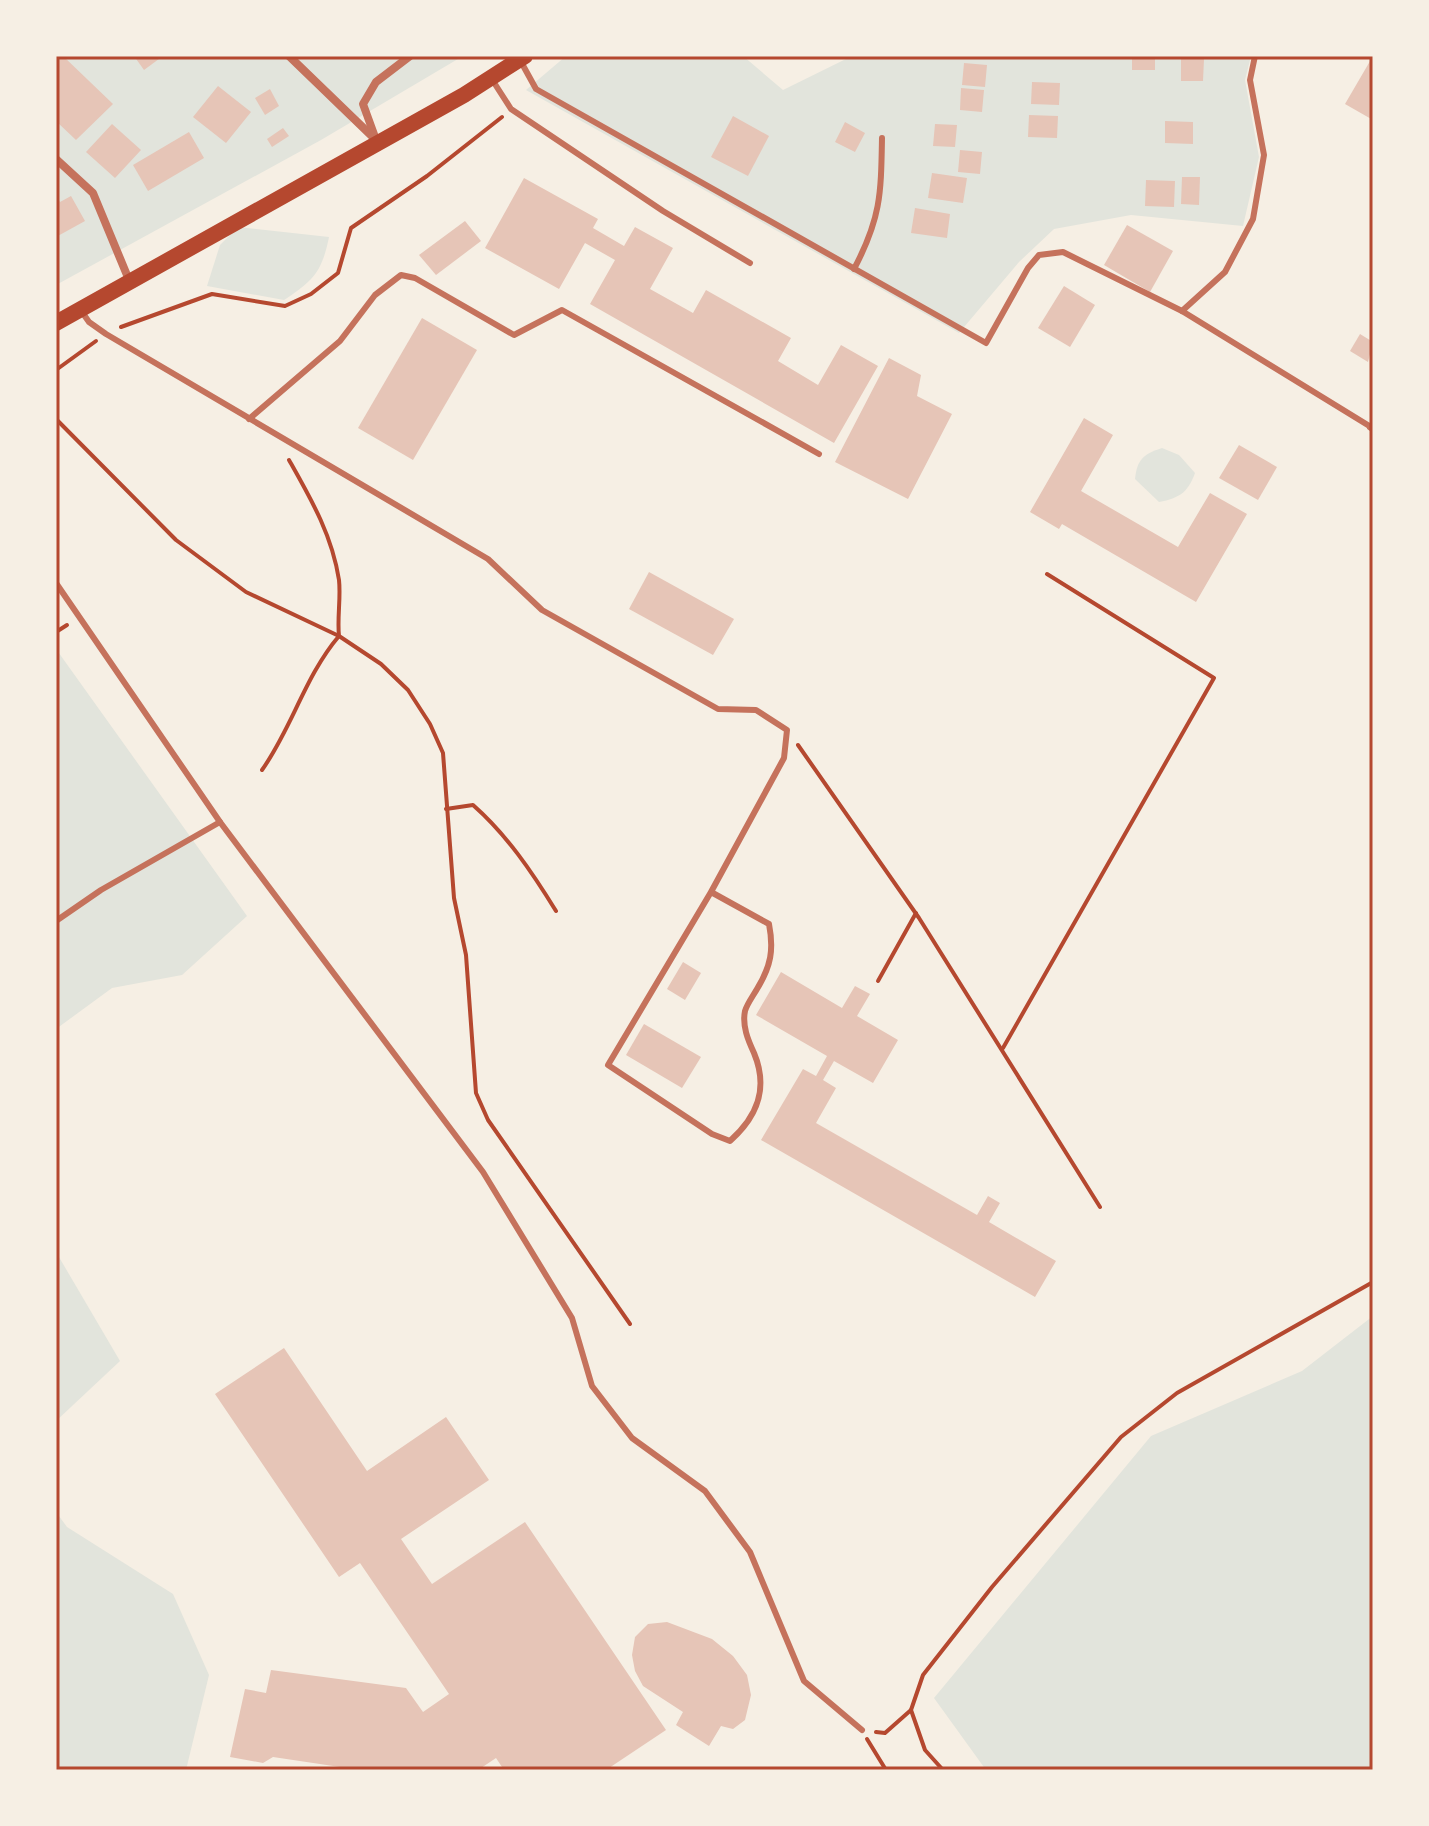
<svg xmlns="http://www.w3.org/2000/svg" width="1429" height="1826" viewBox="0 0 1429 1826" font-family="Commissioner,sans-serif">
	<rect width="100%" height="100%" fill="#f6efe4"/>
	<g fill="#e2e4dc">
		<path d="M56 56H463L321 140 56 285Z"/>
		<path d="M566 56H743L783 90 852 56H1251L1245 80 1259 157 1243 226 1131 215 1054 229 1019 262 959 333 526 90Z"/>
		<path d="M238 227 329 237C322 272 313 281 284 300L207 286 220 245Z"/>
		<path d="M1162 448 1179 455 1195 473C1188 492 1180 498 1159 502L1135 479C1137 460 1143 454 1162 448Z"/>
		<path d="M56 649 247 916 182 975 112 988 56 1029Z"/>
		<path d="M56 1252 120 1361 56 1421Z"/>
		<path d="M1373 1316V1770H986L934 1698 1151 1436 1302 1371Z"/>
		<path d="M56 1512 67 1527 173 1594 209 1675 186 1770H56Z"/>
	</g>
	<g fill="#e6c5b7">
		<path d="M63 56 113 104 76 140 56 121V63Z"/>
		<path d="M134 56H163L144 70Z"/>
		<path d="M1373 56V120L1345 104Z"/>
		<path d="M1132 57 1155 58V70H1132Z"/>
		<path d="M1181 59H1204L1203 81H1181Z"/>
		<path d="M964 63 987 65 985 87 962 85Z"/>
		<path d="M1032 82 1060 83 1059 105 1031 104Z"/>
		<path d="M218 86 251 112 226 143 193 117Z"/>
		<path d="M961 88 984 90 982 112 960 110Z"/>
		<path d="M270 89 279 106 265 115 255 98Z"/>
		<path d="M1029 115 1058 116 1057 138 1028 137Z"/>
		<path d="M733 116 769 136 748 176 711 157Z"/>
		<path d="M1165 121 1193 122V144L1165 143Z"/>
		<path d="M845 122 865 133 855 152 835 142Z"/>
		<path d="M112 124 141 150 115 178 86 152Z"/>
		<path d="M935 124 957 125 955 147 933 146Z"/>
		<path d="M283 128 289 136 272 147 267 139Z"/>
		<path d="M189 132 204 158 148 191 133 165Z"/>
		<path d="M960 150 982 152 980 174 958 172Z"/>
		<path d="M932 173 967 178 963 203 928 198Z"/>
		<path d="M1182 177H1200L1199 205 1181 204Z"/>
		<path d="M524 178 598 219 593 228 624 246 635 227 673 248 650 289 693 313 706 290 791 338 778 361 818 385 841 345 878 366 834 443 590 304 615 260 585 243 559 289 485 248Z"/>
		<path d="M1146 180 1175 181 1174 207 1145 206Z"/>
		<path d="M56 195 60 202 71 196 85 221 56 237Z"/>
		<path d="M915 208 950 214 947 238 911 233Z"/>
		<path d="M465 221 481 241 436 275 419 255Z"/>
		<path d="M1127 225 1173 251 1150 292 1104 265Z"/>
		<path d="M1064 286 1095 305 1070 347 1038 328Z"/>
		<path d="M422 318 477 350 413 460 358 428Z"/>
		<path d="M1360 334 1373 342 1368 362 1350 351Z"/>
		<path d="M889 358 921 375 917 396 952 414 908 499 835 462Z"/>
		<path d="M1084 418 1113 435 1081 491 1178 547 1210 493 1247 514 1196 602 1062 524 1059 529 1030 512Z"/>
		<path d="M1239 445 1277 467 1258 500 1219 478Z"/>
		<path d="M649 572 734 619 713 655 629 609Z"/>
		<path d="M683 962 701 973 685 1000 667 989Z"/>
		<path d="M781 972 842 1008 855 986 870 994 857 1016 898 1040 873 1083 834 1061 823 1080 836 1088 816 1123 977 1215 988 1196 1000 1203 989 1222 1056 1261 1035 1297 761 1140 803 1069 816 1076 827 1056 756 1015Z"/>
		<path d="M644 1024 701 1057 682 1088 626 1055Z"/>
		<path d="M284 1348 367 1471 446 1417 489 1480 401 1539 432 1584 525 1522 666 1730 606 1770H504L496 1758 478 1770H360L273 1757 263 1763 230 1757 245 1689 266 1693 271 1670 406 1688 423 1712 449 1694 360 1563 339 1577 215 1394Z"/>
		<path d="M667 1622 712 1639 733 1656 747 1675 751 1695 745 1720 733 1729 721 1726 709 1746 676 1725 683 1712 643 1686 635 1671 632 1655 635 1637 648 1624Z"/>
	</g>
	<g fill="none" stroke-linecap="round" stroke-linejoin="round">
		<g stroke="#b5482f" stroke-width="4">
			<path d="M121 327 212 294 285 306 311 294 338 273 351 228 427 176 502 117"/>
			<path d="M56 370 96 341"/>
			<path d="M56 419 176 540 246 592 339 636C305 676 292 728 262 770"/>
			<path d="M289 460C311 499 332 535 339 580 341 598 337 618 339 636L381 664 408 690 430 724 443 753 454 898 466 955 476 1093 488 1120 630 1324"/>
			<path d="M56 632 67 625"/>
			<path d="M798 745 919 918 1100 1207"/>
			<path d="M446 809 473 805C507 835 532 872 556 911"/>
			<path d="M878 981 916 913"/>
			<path d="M1003 1048 1214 678 1047 574"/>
			<path d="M911 1710 925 1750 943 1770"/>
			<path d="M876 1732 885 1733 911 1710 923 1675 992 1587 1121 1437 1177 1393 1373 1282"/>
			<path d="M867 1739 886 1770"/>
		</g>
		<g stroke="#c5725c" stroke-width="6">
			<path d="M520 60 536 89 986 343 1028 268 1039 255 1063 252 1182 311 1371 427 1373 424"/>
			<path d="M493 81 511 109 663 211 750 263"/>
			<path d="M854 269C881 218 881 194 882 138"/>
			<path d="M1182 311 1225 272 1253 219 1264 155 1250 80 1255 56"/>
			<path d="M82 312 89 322 106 334 488 559 542 610 718 709 756 710 787 730 784 758 711 892 769 924C774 950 771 966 757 989 753 996 747 1004 745 1011 742 1026 748 1040 754 1053 769 1089 757 1117 730 1141L712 1134 608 1065 711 892"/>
			<path d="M249 419 340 341 375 295 401 275 415 278 514 335 562 310 819 454"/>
			<path d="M56 583 220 822 483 1172 572 1318 592 1386 632 1438 705 1491 750 1552 804 1681 862 1730"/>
			<path d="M56 921 101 890 220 822"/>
		</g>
		<g stroke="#c5725c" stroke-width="8">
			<path d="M289 56 378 142"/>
			<path d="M375 137 363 104 376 82 410 56"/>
			<path d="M56 159 93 193 129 280"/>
			<path d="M1371 427 1373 428"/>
		</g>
		<path stroke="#b5482f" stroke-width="16" d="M56 323 464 95 525 56"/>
	</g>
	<rect width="1429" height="1826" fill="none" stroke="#f6efe4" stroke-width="116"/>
	<rect x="58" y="58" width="1313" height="1710" fill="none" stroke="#b5482f" stroke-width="3"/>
</svg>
